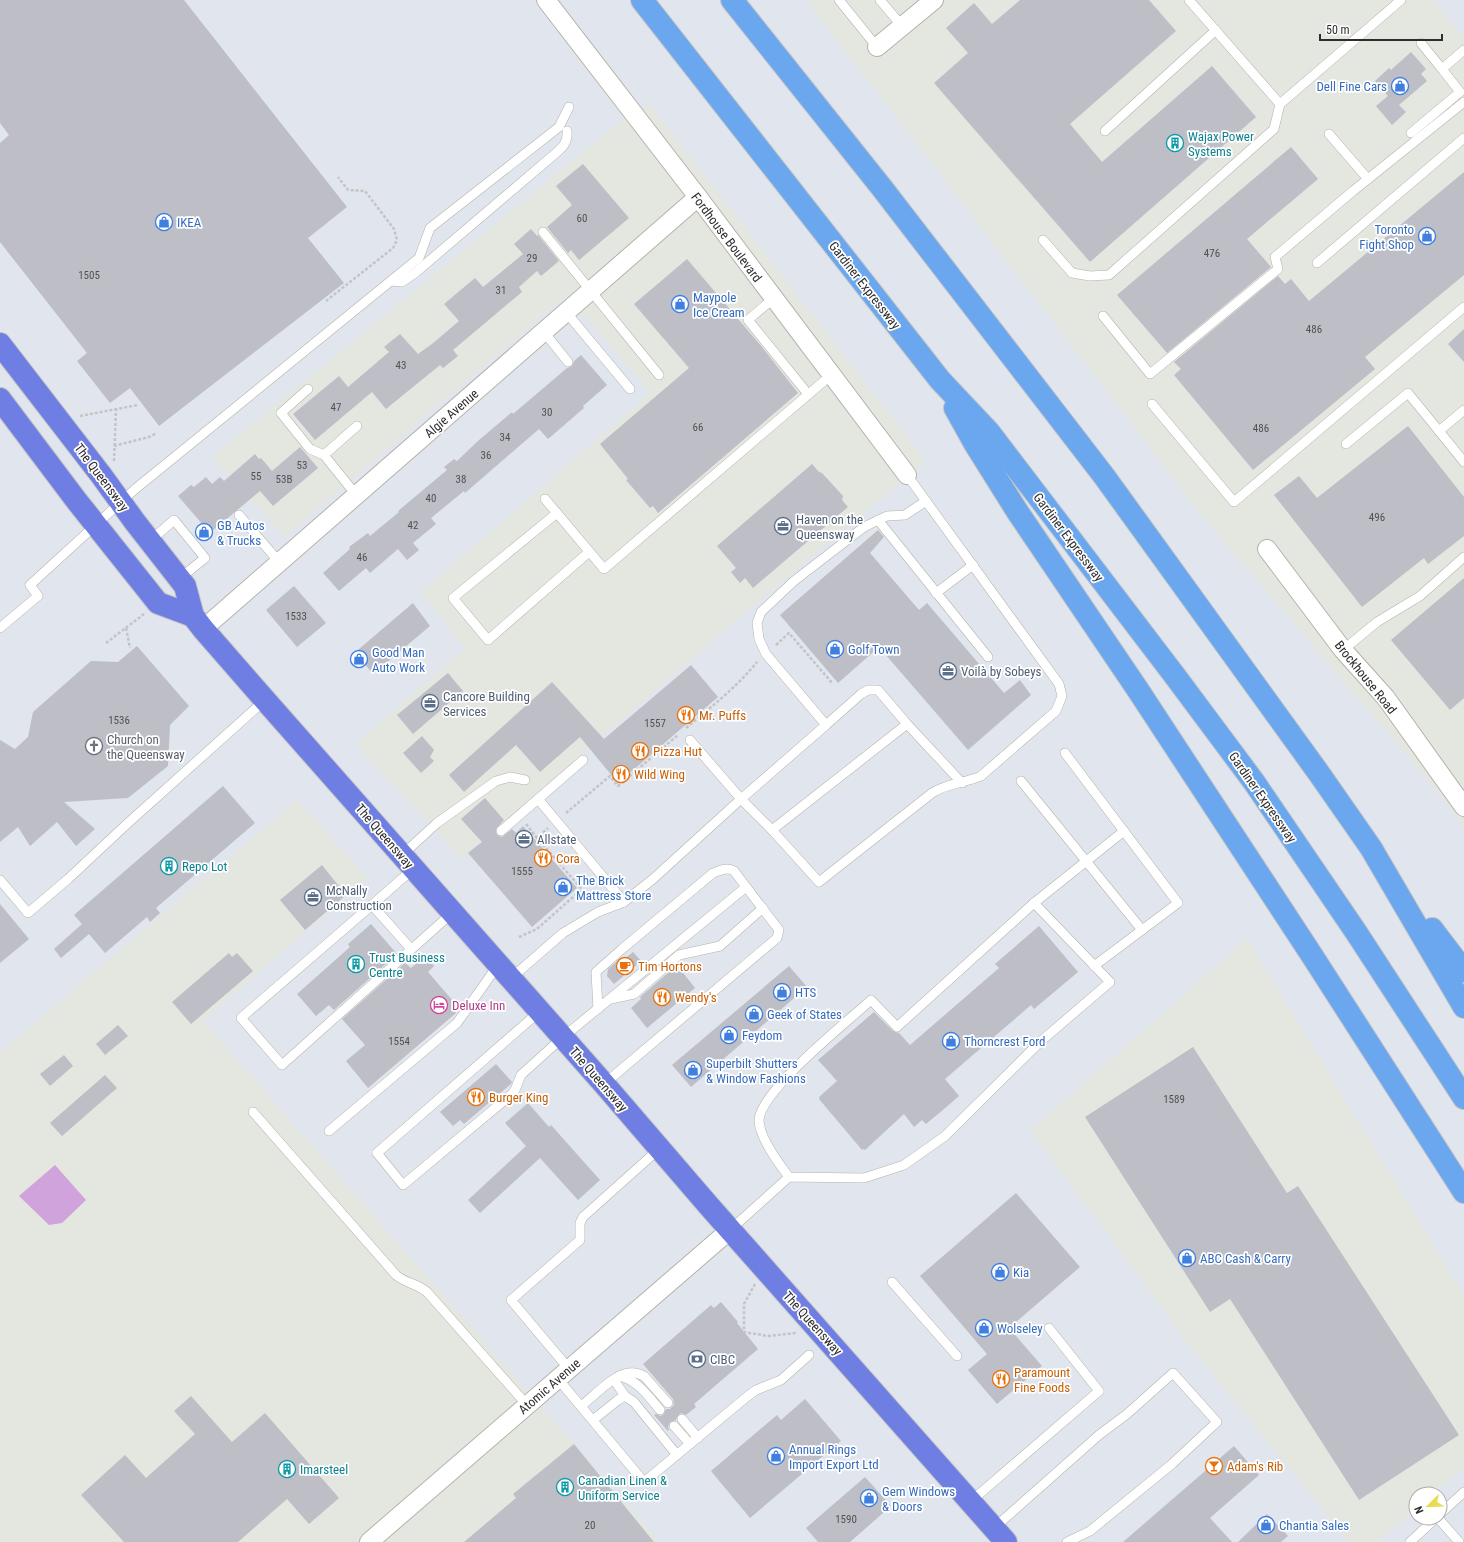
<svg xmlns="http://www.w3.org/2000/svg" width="1464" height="1542" viewBox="0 0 1464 1542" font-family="'Roboto Condensed',sans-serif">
	<rect width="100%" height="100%" fill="#e1e5ed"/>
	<g fill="#e4e6e0">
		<path d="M806 0H1432L1464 38V827L1432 785 1211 527Z"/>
		<path d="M649 103 926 461 760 600 461 858 355 744 465 649 421 592 650 393 567 295 473 374 285 537 212 457 612 128Z"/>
		<path d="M297 800 368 878 203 1021 660 1542H0V1052Z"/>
		<path d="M1247 939 1464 1295V1468L1433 1494H1416V1509L1377 1542H1349L1185 1340 1031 1130Z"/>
	</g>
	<path fill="#d0a3dd" d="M55 1165 86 1200 62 1223 49 1225 19 1196Z"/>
	<g fill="#bdbec6">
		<path d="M0 0H184L347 207 308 238 344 283 159 426 130 388 110 403 77 361 87 353 0 242V143L9 135 0 123Z"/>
		<path d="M1020 0H1149L1176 31 1070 124 1102 162 1212 66 1256 117 1090 262 934 83 968 53 946 28 974 3 992 24Z"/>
		<path d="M1411 52 1426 69 1421 74 1427 81 1399 105 1406 112 1392 125 1376 106 1388 96 1375 81 1389 68 1391 70Z"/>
		<path d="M1291 147 1318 179 1247 239 1271 267 1167 353 1117 295Z"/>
		<path d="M583 164 629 218 579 260 571 250 568 253 547 227 572 205 556 186Z"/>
		<path d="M1464 172V275L1365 357 1375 369 1253 470 1174 375 1181 369 1174 362 1278 276 1285 284 1291 279 1309 301Z"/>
		<path d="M531 229 537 236 538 235 559 261 541 276 537 271 519 287 522 292 453 350 458 356 443 368 440 365 386 409 372 392 315 440 293 414 339 376 348 387 389 352 384 347 400 334 418 354 432 344 459 321 444 304 475 278 483 287 523 254 514 244Z"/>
		<path d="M687 259 762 347 798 393 658 513 653 506 650 508 626 480 628 479 600 444 689 368 634 304Z"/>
		<path d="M1464 329V362L1448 344Z"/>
		<path d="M581 355 607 385 583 406 584 408 548 439 539 429 465 493 464 491 431 518 436 524 413 543 419 550 407 560 398 549 370 573 366 568 339 591 323 573 350 549 349 547 368 533 370 536 399 512 398 511 447 470 444 467 454 459 457 461 479 440 512 412 513 414 567 368 572 366 574 361Z"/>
		<path d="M1408 426 1464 497V536L1428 564 1424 558 1362 607 1274 495 1299 476 1317 498Z"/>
		<path d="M300 447 318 468 273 506 260 491 210 533 178 496 191 485 194 487 206 477 212 484 220 477 224 481 255 454 259 459 261 458 272 471Z"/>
		<path d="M812 464 819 472 822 473 843 496 842 500 848 507 753 588 745 578 740 583 731 572 736 568 717 546Z"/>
		<path d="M878 530 884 537 870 553 919 610 927 603 1004 693 1020 680 1031 695 968 750 879 647 838 683 780 615Z"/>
		<path d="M1464 578V698L1450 710 1391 640Z"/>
		<path d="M294 586 326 623 297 647 266 610Z"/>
		<path d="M413 603 430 626 373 674 365 664 362 667 352 655Z"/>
		<path d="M137 646 189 706 170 725 168 766 128 798 64 802 95 829 76 846 57 822 30 846 18 827 0 842V740L15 749 28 737 33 712 91 661 118 662Z"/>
		<path d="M691 665 718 697 618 783 580 737 540 772 516 745 464 792 449 775 552 682 604 739Z"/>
		<path d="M448 673 463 691 413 734 397 715Z"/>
		<path d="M422 736 434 750 430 757 434 761 421 773 403 753Z"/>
		<path d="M223 786 255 823 156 908 160 913 150 922 147 917 105 953 89 934 61 958 54 949 82 924 74 915Z"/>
		<path d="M485 798 504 820 496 829 497 835 502 837 512 829 516 833 523 826 577 888 532 927 468 853 482 842 461 819Z"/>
		<path d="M322 865 346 895 305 930 280 900Z"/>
		<path d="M0 904 29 939 0 963Z"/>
		<path d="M371 924 397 954 334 1010 329 1005 316 1016 297 994 350 947 348 944Z"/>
		<path d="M1039 926 1078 972 1034 1009 1031 1005 945 1079 959 1096 944 1109 926 1124 922 1120 914 1127 904 1114 865 1150 863 1149 862 1150 819 1099 820 1098 819 1097 837 1081 818 1060 874 1012 893 1031 899 1033 910 1045 999 968 995 964Z"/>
		<path d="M633 952 641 961 614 984 607 976 608 969 620 959 622 961Z"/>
		<path d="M229 953 232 957 237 953 253 971 191 1024 172 1002Z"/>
		<path d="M425 956 434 966 428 972 459 1008 455 1012 456 1013 368 1088 346 1061 365 1045 342 1019 405 963 411 968Z"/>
		<path d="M677 965 695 988 647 1028 631 1008 641 999 640 997Z"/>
		<path d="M789 966 807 987 691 1087 672 1065Z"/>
		<path d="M118 1025 128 1036 105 1055 96 1044Z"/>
		<path d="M1193 1047 1287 1193 1298 1186 1459 1435 1359 1500 1230 1299 1210 1312 1085 1117Z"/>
		<path d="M64 1055 73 1066 50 1086 40 1074Z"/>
		<path d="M496 1064 512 1082 511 1084 464 1124 460 1120 453 1126 440 1112Z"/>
		<path d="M105 1075 117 1088 62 1136 50 1123Z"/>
		<path d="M528 1103 549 1127 551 1125 600 1180 578 1200 540 1158 480 1213 468 1200 526 1146 505 1123Z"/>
		<path d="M1016 1193 1080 1267 1009 1328 1042 1366 997 1404 968 1370 987 1354 920 1276Z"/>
		<path d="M721 1302 738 1322 737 1323 758 1349 694 1404 696 1407 686 1415 681 1413 677 1417 676 1420 670 1422 668 1427 669 1430 668 1431 654 1415 656 1414 661 1416 664 1414 666 1409H670L674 1405 673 1399 643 1364 711 1305 714 1308Z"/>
		<path d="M191 1396 232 1442 265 1413 339 1498 309 1524 287 1499 238 1542H124L81 1495 125 1455 146 1478 195 1434 174 1411Z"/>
		<path d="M805 1399 841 1441 750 1518 711 1471 777 1415 781 1420Z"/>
		<path d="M574 1444 654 1542H464L516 1498 513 1494Z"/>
		<path d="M1234 1446 1259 1475 1210 1518 1232 1542H1123Z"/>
		<path d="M865 1477 891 1506 850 1542H818L806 1528Z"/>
		<path d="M1267 1514 1288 1536 1281 1542H1238Z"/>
	</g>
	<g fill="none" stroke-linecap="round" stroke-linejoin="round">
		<g stroke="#b4b3aa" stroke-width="10">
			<g id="lane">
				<path d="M839 0 877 47"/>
				<path d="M880 0 902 26"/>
				<path d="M1189 0 1280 104"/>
				<path d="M1421 43 1442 69"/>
				<path d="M1105 131 1216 30"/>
				<path d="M1411 133 1460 92 1442 69 1464 50"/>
				<path d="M1329 134 1368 179"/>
				<path d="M543 232 659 375"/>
				<path d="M1043 240 1072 273 1090 276 1109 275 1274 129 1280 104 1401 0"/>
				<path d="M1317 263 1464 138"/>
				<path d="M391 281 402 282 415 273 556 153C563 147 568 142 567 131"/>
				<path d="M774 298 748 320 808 394"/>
				<path d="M566 312 630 389"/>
				<path d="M1103 316 1150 374 1278 269 1275 257 1353 191 1464 102"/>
				<path d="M544 332 568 362"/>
				<path d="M308 389 281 413 310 449 324 455 357 496"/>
				<path d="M1152 404 1234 502 1464 307"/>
				<path d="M1464 410 1439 431 1464 462"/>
				<path d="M1346 444 1408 393 1439 431"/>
				<path d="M324 455 357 426"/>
				<path d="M545 499 604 569 831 375"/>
				<path d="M926 501 905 515 887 516 864 527 794 581 761 612 757 623 759 639 766 654 826 725 861 694 868 690H878L907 724 962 783"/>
				<path d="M557 513 453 598 488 640 589 552"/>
				<path d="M239 515 280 563"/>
				<path d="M878 520 988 657"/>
				<path d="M150 541 174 520 205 558 179 579"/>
				<path d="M936 593 973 565"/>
				<path d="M0 628 38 596 30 585 134 490 419 258 430 228 559 127 569 107"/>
				<path d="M1343 650 1377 622 1420 596 1464 557"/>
				<path d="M826 725 741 799 772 830 819 882 932 793C947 783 965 783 981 776L1056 711 1062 696 1059 684 907 475"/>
				<path d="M1065 753 1178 903 1094 966"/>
				<path d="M1021 781 1142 930"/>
				<path d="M538 799 583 760"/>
				<path d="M772 830 907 724"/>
				<path d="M501 831 538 799 624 902"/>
				<path d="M401 856 437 823 496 781 510 777 525 780"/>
				<path d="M0 880 28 913 68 879 128 823 265 700"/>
				<path d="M1034 903 1124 831"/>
				<path d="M372 905 413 869"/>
				<path d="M411 949 372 905 241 1018 282 1065 452 913"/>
				<path d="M510 979 563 933 598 912 624 902 653 879 741 799 690 740"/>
				<path d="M611 999 634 994 679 955 720 946 763 908"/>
				<path d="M598 1009 596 972 622 949 713 873C721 870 726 867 734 871L779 930 777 938 604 1084"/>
				<path d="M539 1012 377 1153 403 1185 512 1094 515 1090 521 1075 562 1038 746 887"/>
				<path d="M253 1112 396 1275C405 1283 418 1284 427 1292L527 1405"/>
				<path d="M329 1131 457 1023 498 965"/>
				<path d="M730 1230 789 1177 864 1178 904 1165 945 1136 1040 1042 1110 982 1034 903 897 1027 871 1000C847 1022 761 1090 759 1120 759 1136 779 1164 789 1177"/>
				<path d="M892 1282 957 1356"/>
				<path d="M569 1369 511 1300 580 1240V1223L583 1217 659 1149"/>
				<path d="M619 1376C638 1380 648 1396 660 1410"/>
				<path d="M558 1379 644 1482 749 1395 756 1390 781 1380 809 1355"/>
				<path d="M614 1380 625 1396"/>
				<path d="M581 1406C593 1397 614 1374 629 1373 635 1372 640 1374 644 1376L668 1403"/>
				<path d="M682 1419 698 1438"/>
				<path d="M593 1420 618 1400 625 1396 634 1402 677 1455"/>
				<path d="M674 1426 690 1444"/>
				<path d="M970 1502 1099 1391 1049 1328"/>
				<path d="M1440 1514 1464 1492"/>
				<path d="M1438 1518 1459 1542"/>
				<path d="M994 1528 1099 1435 1127 1414 1173 1373 1217 1422 1172 1464 1090 1531 1067 1542"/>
				<path d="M1410 1542 1436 1518"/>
			</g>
		</g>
		<g stroke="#b4b3aa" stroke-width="20">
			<g id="street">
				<path d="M546 0 698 197 907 475"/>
				<path d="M877 47 934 0"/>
				<path d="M1267 549 1343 650 1386 698 1464 807"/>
				<path d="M203 629 698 197"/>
				<path d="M369 1542 730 1230"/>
			</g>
		</g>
		<g stroke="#c4c4c4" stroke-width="24">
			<g id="primary">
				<path d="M0 344 101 475 135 522 185 586 193 616 203 629 265 700 604 1084 709 1206 1006 1542"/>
				<path d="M0 399 76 500 158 603 193 616"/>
			</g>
		</g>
		<g stroke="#c4c4c4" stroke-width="24">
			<g id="highway">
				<path d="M642 0 940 380 989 432 1175 676 1254 782 1356 932 1464 1098"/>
				<path d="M732 0 882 188 1104 476 1318 772 1371 848 1464 1007"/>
				<path d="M955 408 975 444 1017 511 1138 690 1313 957 1464 1192"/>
				<path d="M1432 929 1464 971"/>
			</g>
		</g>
		<g stroke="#c4c4c4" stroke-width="2.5" stroke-dasharray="3 2" stroke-linecap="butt">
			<path d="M326 301 393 248 397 240 394 229 365 191 348 190 338 177"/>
			<path d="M80 416 138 405"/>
			<path d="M114 446 149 437 157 433"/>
			<path d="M114 461 116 409"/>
			<path d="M126 628 130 648"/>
			<path d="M106 643 144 614"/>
			<path d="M776 645 789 633 833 684"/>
			<path d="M686 728C711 707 737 687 757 662"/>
			<path d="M566 813 610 776 618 786 678 735"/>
			<path d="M526 824 537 838"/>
			<path d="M519 937 537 929 581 890 580 887 537 838 548 828"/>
			<path d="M755 1284 744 1304V1332L768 1336 796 1333"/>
		</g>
		<use href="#lane" stroke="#fff" stroke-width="9"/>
		<use href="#street" stroke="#fff" stroke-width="18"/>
		<use href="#primary" stroke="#6f7ee3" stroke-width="22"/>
		<use href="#highway" stroke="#6aa7ef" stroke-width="22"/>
	</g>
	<defs>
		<g id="shop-ring" transform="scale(0.9)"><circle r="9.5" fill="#fff" stroke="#3f7fe0" stroke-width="1.5"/><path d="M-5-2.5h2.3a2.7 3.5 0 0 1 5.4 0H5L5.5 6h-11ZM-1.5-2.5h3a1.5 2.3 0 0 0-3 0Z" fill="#3f7fe0"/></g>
		<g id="building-ring" transform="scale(0.9)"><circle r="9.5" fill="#fff" stroke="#0f9aa8" stroke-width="1.5"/><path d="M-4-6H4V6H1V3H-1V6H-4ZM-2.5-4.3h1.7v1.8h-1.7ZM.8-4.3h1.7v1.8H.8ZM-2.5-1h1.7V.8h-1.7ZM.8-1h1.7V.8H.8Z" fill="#0f9aa8"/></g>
		<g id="office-ring" transform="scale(0.9)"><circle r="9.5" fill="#fff" stroke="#5c6f8a" stroke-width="1.5"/><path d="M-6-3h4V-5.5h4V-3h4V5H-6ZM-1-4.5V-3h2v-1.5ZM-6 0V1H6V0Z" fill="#5c6f8a"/></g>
		<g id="restaurant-ring" transform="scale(0.9)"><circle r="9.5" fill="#fff" stroke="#e8710a" stroke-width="1.5"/><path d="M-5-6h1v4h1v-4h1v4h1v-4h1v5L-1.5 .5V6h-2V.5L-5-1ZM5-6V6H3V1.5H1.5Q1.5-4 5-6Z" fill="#e8710a"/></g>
		<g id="church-ring" transform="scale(0.9)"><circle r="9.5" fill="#fff" stroke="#6b7280" stroke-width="1.5"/><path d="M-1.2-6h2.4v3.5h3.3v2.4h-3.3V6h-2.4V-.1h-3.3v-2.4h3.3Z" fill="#6b7280"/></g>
		<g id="cafe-ring" transform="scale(0.9)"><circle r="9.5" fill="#fff" stroke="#e8710a" stroke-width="1.5"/><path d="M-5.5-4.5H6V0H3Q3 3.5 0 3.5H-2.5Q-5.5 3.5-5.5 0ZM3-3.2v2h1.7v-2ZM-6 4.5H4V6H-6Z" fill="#e8710a"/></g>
		<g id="hotel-ring" transform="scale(0.9)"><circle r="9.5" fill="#fff" stroke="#d1479c" stroke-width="1.5"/><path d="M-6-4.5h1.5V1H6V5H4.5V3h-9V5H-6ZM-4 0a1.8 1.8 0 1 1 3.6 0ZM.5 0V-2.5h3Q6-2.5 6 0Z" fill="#d1479c"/></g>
		<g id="bank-ring" transform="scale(0.9)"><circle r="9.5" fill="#fff" stroke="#5c6f8a" stroke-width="1.5"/><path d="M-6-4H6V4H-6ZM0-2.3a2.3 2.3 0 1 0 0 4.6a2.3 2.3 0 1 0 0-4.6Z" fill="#5c6f8a"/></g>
		<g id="bar-ring" transform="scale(0.9)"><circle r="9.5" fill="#fff" stroke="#e8710a" stroke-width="1.5"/><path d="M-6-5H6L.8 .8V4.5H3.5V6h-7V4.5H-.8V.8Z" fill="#e8710a"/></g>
	</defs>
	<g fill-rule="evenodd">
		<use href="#shop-ring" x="1400" y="86"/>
		<use href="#building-ring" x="1175" y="143"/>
		<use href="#shop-ring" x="164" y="222"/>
		<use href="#shop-ring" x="1427" y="236"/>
		<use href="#shop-ring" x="680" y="304"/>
		<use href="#office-ring" x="783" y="526"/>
		<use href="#shop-ring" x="204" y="532"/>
		<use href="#shop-ring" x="835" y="649"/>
		<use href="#shop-ring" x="359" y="659"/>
		<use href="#office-ring" x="948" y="671"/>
		<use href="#office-ring" x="430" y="703"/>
		<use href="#restaurant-ring" x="686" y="715"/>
		<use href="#church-ring" x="94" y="746"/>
		<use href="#restaurant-ring" x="640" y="751"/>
		<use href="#restaurant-ring" x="621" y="774"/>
		<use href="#office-ring" x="524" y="839"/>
		<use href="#restaurant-ring" x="543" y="858"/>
		<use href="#building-ring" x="169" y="866"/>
		<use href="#shop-ring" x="563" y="887"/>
		<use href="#office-ring" x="313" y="897"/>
		<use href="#building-ring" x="356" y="964"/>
		<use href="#cafe-ring" x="625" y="966"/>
		<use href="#shop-ring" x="782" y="992"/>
		<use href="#restaurant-ring" x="662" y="997"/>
		<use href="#hotel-ring" x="439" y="1005"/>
		<use href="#shop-ring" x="754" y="1014"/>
		<use href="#shop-ring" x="729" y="1035"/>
		<use href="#shop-ring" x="951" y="1041"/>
		<use href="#shop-ring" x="693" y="1070"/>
		<use href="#restaurant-ring" x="476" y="1097"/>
		<use href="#shop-ring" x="1187" y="1258"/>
		<use href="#shop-ring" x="1000" y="1272"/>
		<use href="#shop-ring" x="984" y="1328"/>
		<use href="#bank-ring" x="697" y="1359"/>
		<use href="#restaurant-ring" x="1001" y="1379"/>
		<use href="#shop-ring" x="776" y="1456"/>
		<use href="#bar-ring" x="1214" y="1466"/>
		<use href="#building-ring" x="287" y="1469"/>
		<use href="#building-ring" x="565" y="1487"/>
		<use href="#shop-ring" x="869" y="1498"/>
		<use href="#shop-ring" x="1266" y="1525"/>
	</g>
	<g text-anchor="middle" stroke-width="3.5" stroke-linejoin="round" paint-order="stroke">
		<g font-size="11" fill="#515153">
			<text x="582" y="222">60</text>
			<text x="1212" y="257">476</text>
			<text x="532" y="262">29</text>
			<text x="89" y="279">1505</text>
			<text x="501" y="294">31</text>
			<text x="1314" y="333">486</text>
			<text x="401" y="369">43</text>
			<text x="336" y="411">47</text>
			<text x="547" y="416">30</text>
			<text x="698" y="431">66</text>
			<text x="1261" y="432">486</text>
			<text x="505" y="441">34</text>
			<text x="486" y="459">36</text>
			<text x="302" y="469">53</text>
			<text x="256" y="480">55</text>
			<text x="284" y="483">53B</text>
			<text x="461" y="483">38</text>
			<text x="431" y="502">40</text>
			<text x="1377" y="521">496</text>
			<text x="413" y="529">42</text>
			<text x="362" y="561">46</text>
			<text x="296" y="620">1533</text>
			<text x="119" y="724">1536</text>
			<text x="655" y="727">1557</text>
			<text x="522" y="875">1555</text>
			<text x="399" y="1045">1554</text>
			<text x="1174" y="1103">1589</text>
			<text x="846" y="1523">1590</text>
			<text x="590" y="1529">20</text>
		</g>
		<g font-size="13" fill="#366cbe" stroke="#fff" text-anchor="start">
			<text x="1387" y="91" text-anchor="end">Dell Fine Cars</text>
			<text x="177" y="227">IKEA</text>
			<text x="1414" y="234" text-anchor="end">Toronto<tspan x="1414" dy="15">Fight Shop</tspan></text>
			<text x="693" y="302">Maypole<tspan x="693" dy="15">Ice Cream</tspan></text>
			<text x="217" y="530">GB Autos<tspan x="217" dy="15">&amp; Trucks</tspan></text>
			<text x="848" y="654">Golf Town</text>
			<text x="372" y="657">Good Man<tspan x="372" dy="15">Auto Work</tspan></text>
			<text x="576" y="885">The Brick<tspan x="576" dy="15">Mattress Store</tspan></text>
			<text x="795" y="997">HTS</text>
			<text x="767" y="1019">Geek of States</text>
			<text x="742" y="1040">Feydom</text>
			<text x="964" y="1046">Thorncrest Ford</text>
			<text x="706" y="1068">Superbilt Shutters<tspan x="706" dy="15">&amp; Window Fashions</tspan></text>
			<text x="1200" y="1263">ABC Cash &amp; Carry</text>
			<text x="1013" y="1277">Kia</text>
			<text x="997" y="1333">Wolseley</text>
			<text x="789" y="1454">Annual Rings<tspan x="789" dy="15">Import Export Ltd</tspan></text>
			<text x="882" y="1496">Gem Windows<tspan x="882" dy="15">&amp; Doors</tspan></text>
			<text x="1279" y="1530">Chantia Sales</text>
		</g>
		<g font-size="13" fill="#0d838f" stroke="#fff" text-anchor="start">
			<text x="1188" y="141">Wajax Power<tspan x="1188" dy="15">Systems</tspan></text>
			<text x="182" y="871">Repo Lot</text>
			<text x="369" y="962">Trust Business<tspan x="369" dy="15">Centre</tspan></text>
			<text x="300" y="1474">Imarsteel</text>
			<text x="578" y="1485">Canadian Linen &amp;<tspan x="578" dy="15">Uniform Service</tspan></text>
		</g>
		<g font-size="13" fill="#2d2d2d" stroke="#fff">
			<text transform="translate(727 237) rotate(53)" y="5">Fordhouse Boulevard</text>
			<text transform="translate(865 285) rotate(52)" y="5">Gardiner Expressway</text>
			<text transform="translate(451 413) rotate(-41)" y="5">Algie Avenue</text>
			<text transform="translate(102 477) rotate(53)" y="5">The Queensway</text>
			<text transform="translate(1069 537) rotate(53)" y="5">Gardiner Expressway</text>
			<text transform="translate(1366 677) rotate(51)" y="5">Brockhouse Road</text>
			<text transform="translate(1263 797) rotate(55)" y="5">Gardiner Expressway</text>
			<text transform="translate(385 836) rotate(49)" y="5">The Queensway</text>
			<text transform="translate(599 1079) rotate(49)" y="5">The Queensway</text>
			<text transform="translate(813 1323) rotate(48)" y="5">The Queensway</text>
			<text transform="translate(549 1386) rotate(-41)" y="5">Atomic Avenue</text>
		</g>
		<g font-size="13" fill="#4e5e75" stroke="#fff" text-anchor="start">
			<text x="796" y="524">Haven on the<tspan x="796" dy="15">Queensway</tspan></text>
			<text x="961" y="676">Voilà by Sobeys</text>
			<text x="443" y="701">Cancore Building<tspan x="443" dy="15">Services</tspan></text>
			<text x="537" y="844">Allstate</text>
			<text x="326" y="895">McNally<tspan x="326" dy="15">Construction</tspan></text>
			<text x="710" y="1364">CIBC</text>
		</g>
		<g font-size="13" fill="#c56008" stroke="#fff" text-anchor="start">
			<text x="699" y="720">Mr. Puffs</text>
			<text x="653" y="756">Pizza Hut</text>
			<text x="634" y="779">Wild Wing</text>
			<text x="556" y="863">Cora</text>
			<text x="638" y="971">Tim Hortons</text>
			<text x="675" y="1002">Wendy's</text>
			<text x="489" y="1102">Burger King</text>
			<text x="1014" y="1377">Paramount<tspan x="1014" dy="15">Fine Foods</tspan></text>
			<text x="1227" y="1471">Adam's Rib</text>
		</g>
		<g font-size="13" fill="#5b616d" stroke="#fff" text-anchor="start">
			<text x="107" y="744">Church on<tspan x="107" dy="15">the Queensway</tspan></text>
		</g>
		<g font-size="13" fill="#b23c85" stroke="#fff" text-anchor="start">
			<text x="452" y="1010">Deluxe Inn</text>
		</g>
	</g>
	<g transform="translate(1428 1506) rotate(247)"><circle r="19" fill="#ffffff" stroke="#ababab"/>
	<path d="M0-3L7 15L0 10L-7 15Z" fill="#e8dd52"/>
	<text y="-6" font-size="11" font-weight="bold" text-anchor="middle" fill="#2d2d2d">N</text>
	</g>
	<path d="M1320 34v6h122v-6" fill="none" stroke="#2d2d2d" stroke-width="2"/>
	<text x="1326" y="34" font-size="12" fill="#2d2d2d" stroke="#ffffff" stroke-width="3" paint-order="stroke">50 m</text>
</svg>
